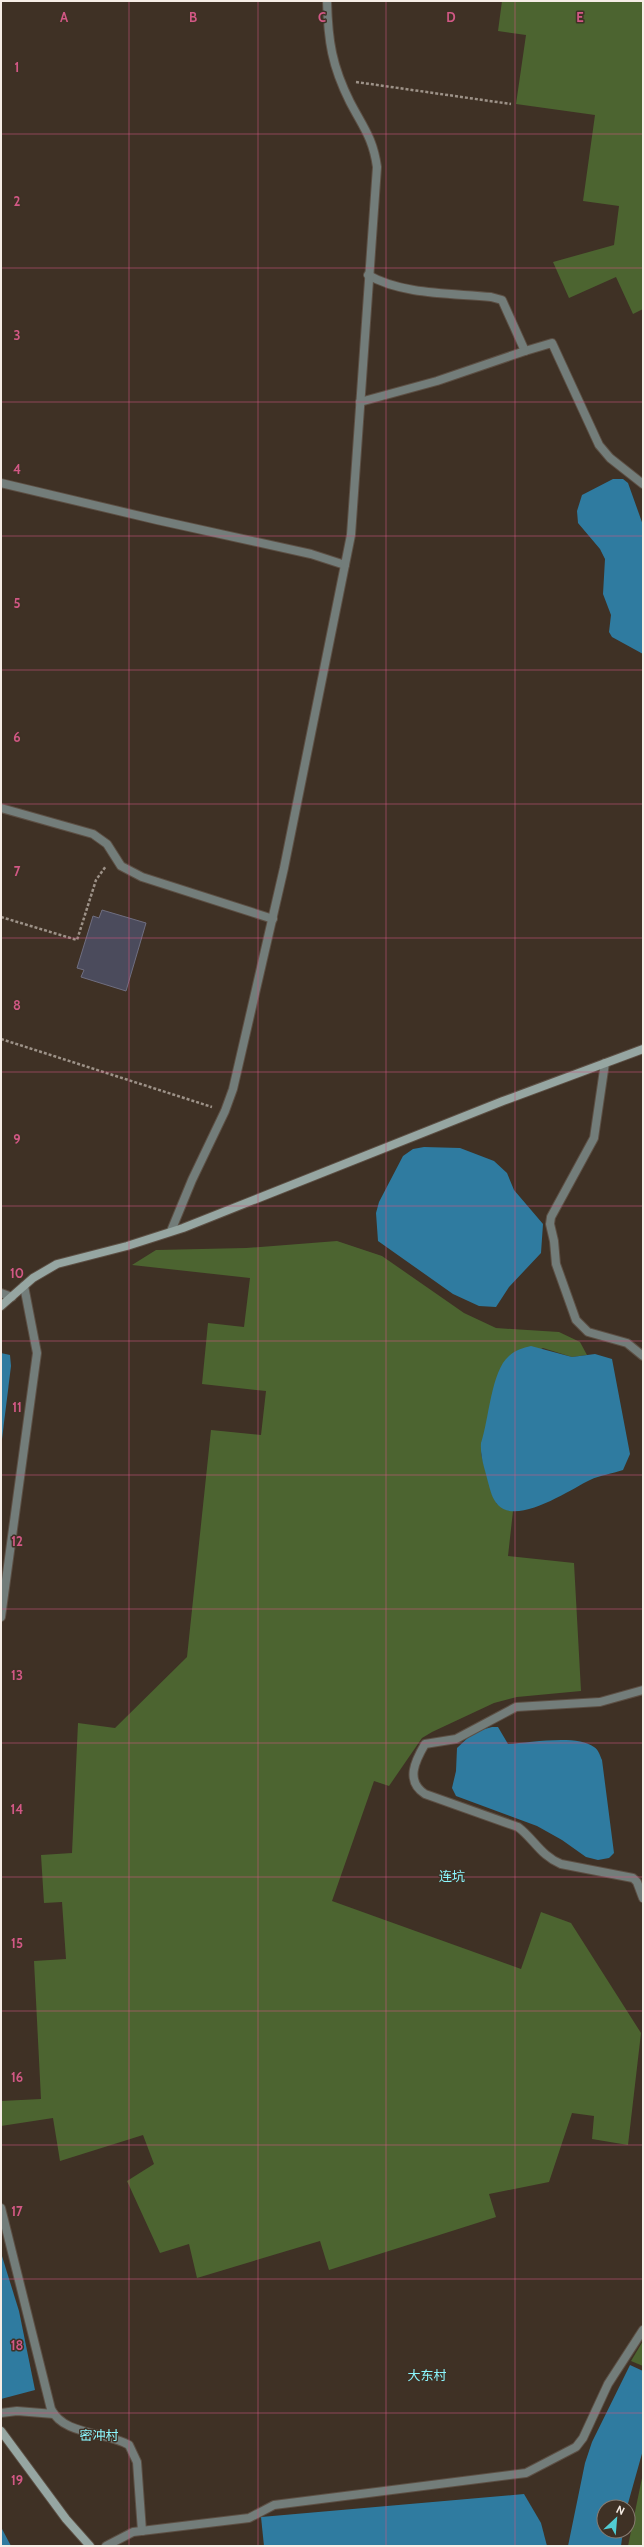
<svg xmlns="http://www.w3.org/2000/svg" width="644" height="2547" viewBox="0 0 644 2547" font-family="Cabin,'Noto Sans SC',sans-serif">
	<rect width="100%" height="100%" fill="#3f3125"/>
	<g fill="#4c6430">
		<path d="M502 1H643V309L633 314 616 277 569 298 553 262 614 245 619 206 583 201 595 115 516 104 526 35 498 31Z"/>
		<path d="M337 1241 382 1256 464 1313 496 1328 559 1332 580 1342 587 1355 572 1357 543 1348 500 1370 481 1454 492 1494 497 1504 513 1511 508 1556 574 1563 581 1691 517 1697 494 1703 432 1732 422 1738 389 1786 374 1781 332 1901 521 1969 541 1912 571 1923 641 2033 628 2145 592 2139 594 2116 572 2113 549 2182 489 2194 496 2217 329 2270 320 2241 197 2278 189 2244 160 2253 127 2181 154 2164 143 2135 60 2161 53 2118 1 2126V2101L41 2099 34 1961 66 1959 62 1902 44 1903 41 1855 72 1853 78 1723 115 1728 187 1657 211 1430 261 1435 266 1391 202 1384 208 1323 244 1327 250 1278 132 1265 156 1250 246 1248Z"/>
		<path d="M643 2341V2366L631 2361Z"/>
		<path d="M643 2473V2546H628Z"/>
	</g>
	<g fill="#2f7ba0">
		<path d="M613 479H623L628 483 643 525V654L612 637 609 632 611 615 603 594 605 559 600 549 578 523 577 511 582 495Z"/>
		<path d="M424 1147 460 1148 494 1161 507 1173 514 1190 543 1224 541 1253 509 1287 496 1307 479 1306 453 1294 378 1241 376 1213 379 1202 403 1156 413 1149Z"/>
		<path d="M531 1346 572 1357 595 1354 612 1359 630 1454 623 1470C612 1474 600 1475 590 1480 571 1489 517 1526 498 1505 492 1499 490 1489 488 1482 485 1469 480 1457 481 1443 489 1420 491 1371 509 1356 515 1350 523 1348 531 1346Z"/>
		<path d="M1 1353 10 1355 11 1366 1 1447Z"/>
		<path d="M492 1727H498L508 1744C529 1743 577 1734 594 1747 599 1750 600 1756 602 1760L614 1853 609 1858 598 1860 586 1857 562 1840 537 1826 456 1796 452 1788 456 1771 457 1748 474 1732Z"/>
		<path d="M1 2253 19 2311 35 2390 1 2399Z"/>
		<path d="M630 2365 643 2371V2450L627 2507H604V2531H623L621 2546H568L585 2463 592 2442Z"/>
		<path d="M524 2494 541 2523 547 2546H264L261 2517Z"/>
		<path d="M1 2527 11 2546H1Z"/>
	</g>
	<path fill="#4b4b5c" stroke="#6f6e80" d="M102 910 146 923 126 991 81 977 84 970 77 968 93 916 99 918Z"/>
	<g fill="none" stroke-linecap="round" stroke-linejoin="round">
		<g stroke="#5c4f44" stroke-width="10">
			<g id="lane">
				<path d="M368 275C403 295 451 293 491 297L502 300 525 351 552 343 599 445 610 458 643 484"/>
				<path d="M360 402 437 381 525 351"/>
				<path d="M1 483 157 520 311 554 345 565"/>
				<path d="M1 808 93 834 107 844 121 866 142 877 273 919"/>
				<path d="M1 1293 12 1297"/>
				<path d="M1 1617 37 1353 24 1286"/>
				<path d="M643 1690 600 1702 516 1707 456 1739 425 1744C415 1761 405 1781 425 1794L518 1827C534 1839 541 1856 561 1864L633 1878 637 1882 643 1898"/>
				<path d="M1 2208 51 2409C64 2436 106 2431 129 2445L137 2462 142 2531"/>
				<path d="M1 2413 17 2411 54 2414"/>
			</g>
		</g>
		<g stroke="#5c4f44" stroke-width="10">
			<g id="street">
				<path d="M605 1063 594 1138 551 1217 550 1224 554 1241 556 1264 576 1320 588 1332 627 1343 643 1356"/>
				<path d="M171 1231 192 1180 225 1111 233 1089 284 868 351 535 377 167C373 138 363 127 350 102 332 66 328 41 327 1"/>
				<path d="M106 2546 133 2532 249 2518 274 2505 526 2473 576 2447 583 2438 608 2384 643 2330"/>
			</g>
		</g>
		<g stroke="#5c4f44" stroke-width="10">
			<g id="secondary">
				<path d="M1 1306 33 1278 57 1264 127 1246 183 1228 503 1101 643 1049"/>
				<path d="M1 2431 66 2519 90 2546"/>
			</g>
		</g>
		<g stroke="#9d9288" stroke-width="2.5" stroke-dasharray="3 2" stroke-linecap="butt">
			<path d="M356 82 511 104"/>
			<path d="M1 917 77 940 96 880 106 866"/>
			<path d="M1 1039 212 1107"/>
		</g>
		<use href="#lane" stroke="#737d7a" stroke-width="8"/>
		<use href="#street" stroke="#737d7a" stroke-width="8"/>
		<use href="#secondary" stroke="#96a6a2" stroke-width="8"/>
	</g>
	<path fill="none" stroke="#d25885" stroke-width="1" stroke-opacity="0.55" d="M129 1V2546M258 1V2546M386 1V2546M515 1V2546M1 134H643M1 268H643M1 402H643M1 536H643M1 670H643M1 804H643M1 938H643M1 1072H643M1 1206H643M1 1341H643M1 1475H643M1 1609H643M1 1743H643M1 1877H643M1 2011H643M1 2145H643M1 2279H643M1 2413H643"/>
	<g text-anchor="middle" stroke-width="3" stroke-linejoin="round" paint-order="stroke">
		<g font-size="13" fill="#8cf7fe" stroke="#3f3125">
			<text x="452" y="1881">连坑</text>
			<text x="427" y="2380">大东村</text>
			<text x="99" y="2440">密冲村</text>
		</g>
	</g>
	<g font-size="13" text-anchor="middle" font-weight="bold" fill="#d25885" stroke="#3f3125" stroke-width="3" stroke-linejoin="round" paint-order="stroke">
		<text x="64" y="22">A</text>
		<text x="193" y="22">B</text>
		<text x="322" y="22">C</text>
		<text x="451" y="22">D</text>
		<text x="580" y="22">E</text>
		<text x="17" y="72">1</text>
		<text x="17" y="206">2</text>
		<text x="17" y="340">3</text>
		<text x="17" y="474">4</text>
		<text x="17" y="608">5</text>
		<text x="17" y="742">6</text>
		<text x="17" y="876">7</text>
		<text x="17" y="1010">8</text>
		<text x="17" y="1144">9</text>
		<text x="17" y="1278">10</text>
		<text x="17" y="1412">11</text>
		<text x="17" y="1546">12</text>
		<text x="17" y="1680">13</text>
		<text x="17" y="1814">14</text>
		<text x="17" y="1948">15</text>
		<text x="17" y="2082">16</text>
		<text x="17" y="2216">17</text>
		<text x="17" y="2350">18</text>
		<text x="17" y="2485">19</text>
	</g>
	<rect width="644" height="2547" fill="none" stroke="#f6ede6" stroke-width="4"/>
	<g transform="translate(616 2519) rotate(26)"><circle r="19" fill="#3f3125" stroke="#887c72"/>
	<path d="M0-3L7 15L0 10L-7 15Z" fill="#51ccd3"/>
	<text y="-6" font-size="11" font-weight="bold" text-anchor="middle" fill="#f6ede6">N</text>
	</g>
</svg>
